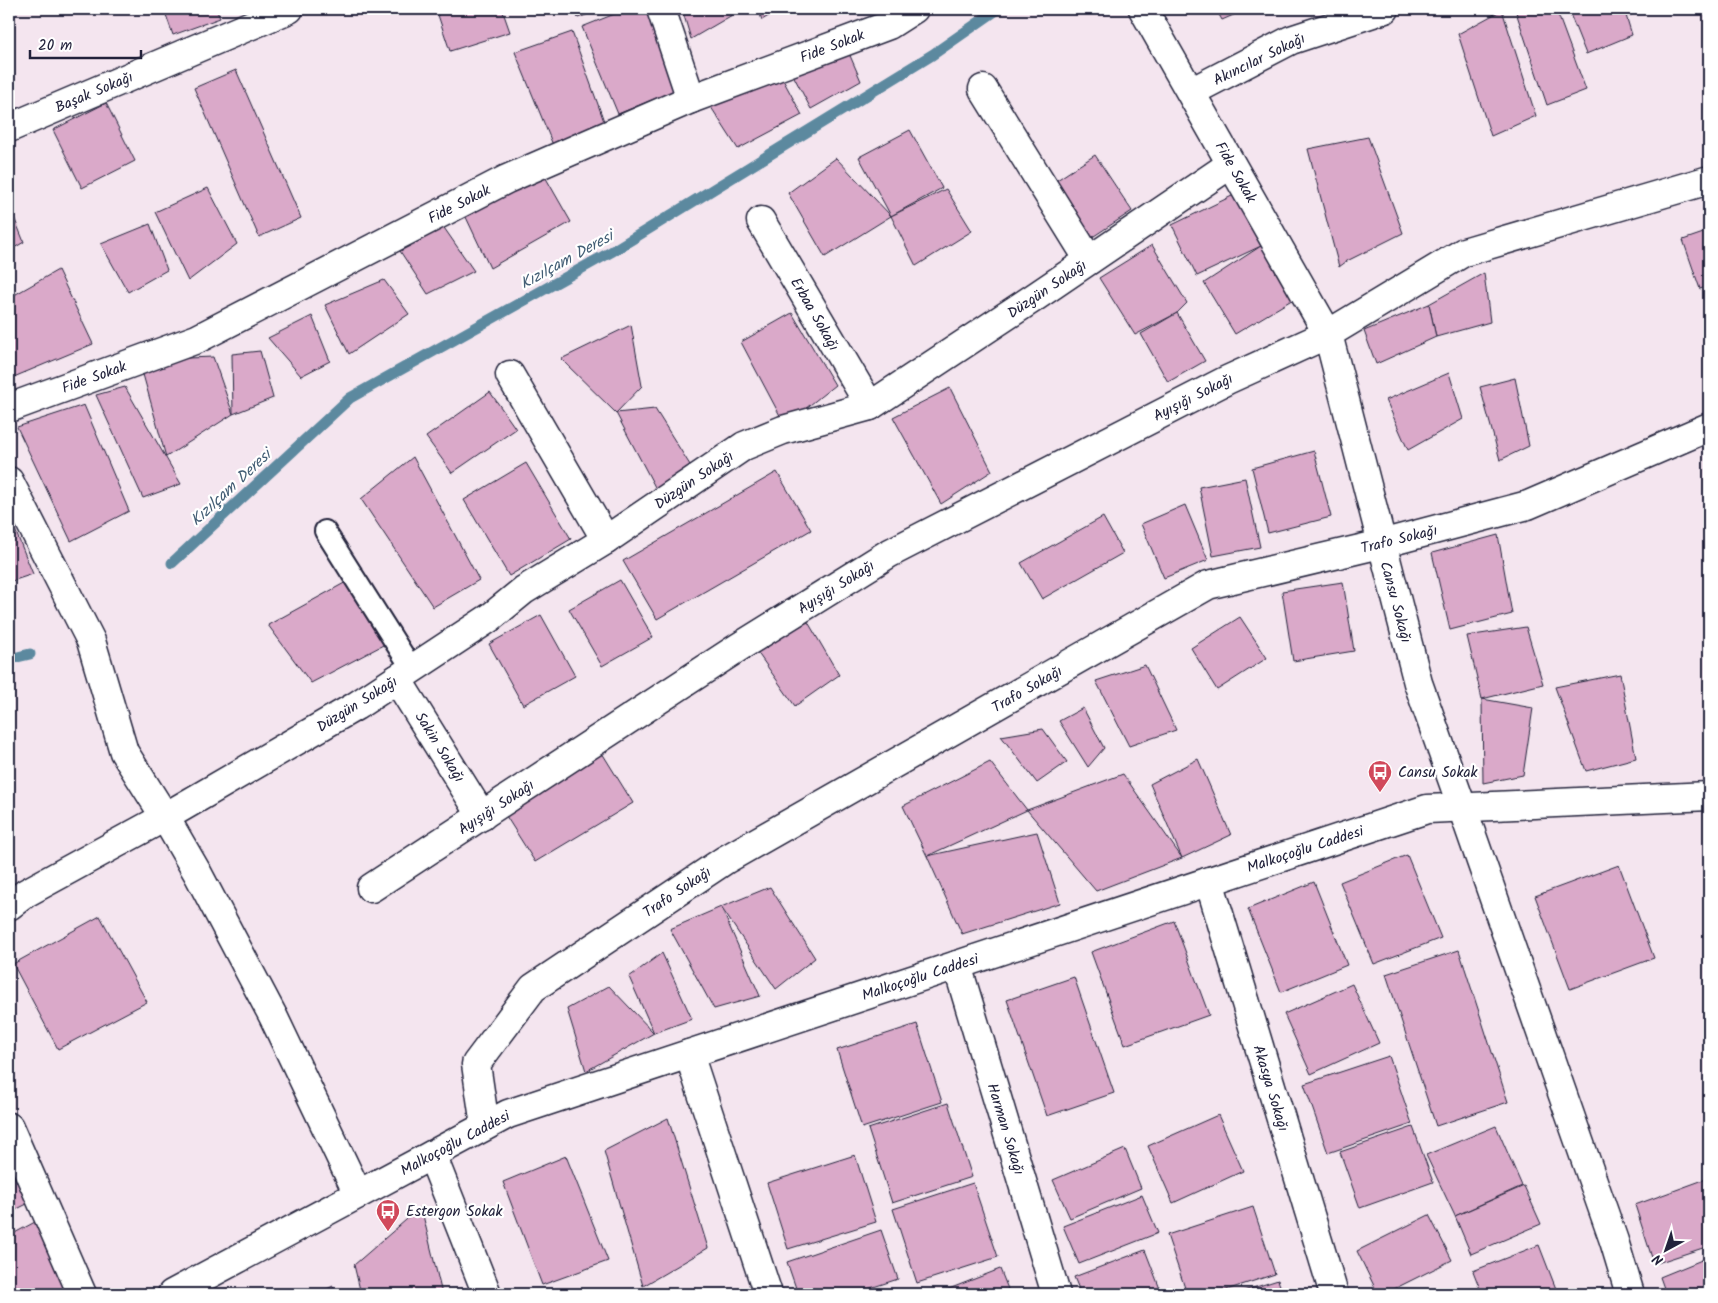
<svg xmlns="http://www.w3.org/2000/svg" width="1718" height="1303" viewBox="0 0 1718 1303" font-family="Kalam,sans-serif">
	<rect width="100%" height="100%" fill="#f4e5ef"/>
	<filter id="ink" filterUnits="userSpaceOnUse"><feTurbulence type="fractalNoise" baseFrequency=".02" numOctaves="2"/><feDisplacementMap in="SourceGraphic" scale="10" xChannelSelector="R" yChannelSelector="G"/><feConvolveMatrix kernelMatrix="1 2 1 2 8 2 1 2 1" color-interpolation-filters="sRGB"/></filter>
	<g filter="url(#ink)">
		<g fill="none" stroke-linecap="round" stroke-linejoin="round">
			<g stroke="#5b899f" stroke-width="11">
				<path d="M172 563 350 398 611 252 932 55 998 9"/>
				<path d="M9 659 30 654"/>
			</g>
		</g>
		<g fill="#daa9c9" stroke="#22223b">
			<path d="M164 9H216L220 18 173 35Z"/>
			<path d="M436 9H502L510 32 450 51Z"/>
			<path d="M574 9H602L578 18Z"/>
			<path d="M627 9H649L681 88 618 114 582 27Z"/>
			<path d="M682 9H738L739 11 691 39Z"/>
			<path d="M758 9H780L762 20Z"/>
			<path d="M1216 9H1247L1222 20Z"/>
			<path d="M1515 9H1556L1586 90 1547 105Z"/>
			<path d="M1568 9H1624L1632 35 1586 54Z"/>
			<path d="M1626 9H1646L1628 16Z"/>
			<path d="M1502 10 1536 116 1491 136 1458 34Z"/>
			<path d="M572 32 605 124 553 145 515 52Z"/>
			<path d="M848 51 861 81 811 109 793 75Z"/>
			<path d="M236 70 301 218 259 237 194 88Z"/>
			<path d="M781 76 802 115 738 149 709 104Z"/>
			<path d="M106 103 135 161 82 188 53 130Z"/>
			<path d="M910 130 942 188 891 216 859 157Z"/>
			<path d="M1368 137 1403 233 1347 261 1339 267 1308 149Z"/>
			<path d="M1095 155 1132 211 1091 238 1054 182Z"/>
			<path d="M836 158 891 216 825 257 788 193Z"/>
			<path d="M543 173 571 222 490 268 465 215Z"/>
			<path d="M208 188 237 244 188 281 155 212Z"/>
			<path d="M946 189 972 231 916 266 891 216Z"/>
			<path d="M1236 194 1261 246 1197 276 1172 225Z"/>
			<path d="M9 205 24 242 9 251Z"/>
			<path d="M440 222 474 271 428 294 400 251Z"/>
			<path d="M150 224 167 270 128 292 101 244Z"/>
			<path d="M1709 231V286L1700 289 1683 240Z"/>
			<path d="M1152 245 1187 303 1177 313 1135 335 1099 278Z"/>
			<path d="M1261 246 1295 298 1235 334 1204 283Z"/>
			<path d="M58 270 93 344 9 379V298Z"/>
			<path d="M1484 273 1490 322 1436 337 1429 304Z"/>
			<path d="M384 280 409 314 349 354 325 305Z"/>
			<path d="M1429 304 1436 337 1376 364 1364 331Z"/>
			<path d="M792 313 835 385 785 425 741 342Z"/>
			<path d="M1177 313 1205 361 1168 382 1141 334Z"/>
			<path d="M312 316 330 361 301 376 268 338Z"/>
			<path d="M631 325 642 386 616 413 561 359Z"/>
			<path d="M260 351 273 398 233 414 232 354Z"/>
			<path d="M213 357 233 414 166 457 139 360Z"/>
			<path d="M1449 373 1463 419 1408 450 1386 400Z"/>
			<path d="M1515 378 1529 446 1500 460 1480 387Z"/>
			<path d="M125 387 181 484 143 498 96 395Z"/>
			<path d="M950 388 992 471 941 504 893 417Z"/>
			<path d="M490 392 516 429 452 473 426 437Z"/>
			<path d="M84 405 129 511 71 541 17 427Z"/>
			<path d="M655 409 690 465 656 489 616 413Z"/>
			<path d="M1314 451 1331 517 1268 533 1252 468Z"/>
			<path d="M413 457 479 580 433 607 361 499Z"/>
			<path d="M526 463 571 539 509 576 464 500Z"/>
			<path d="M777 472 811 530 657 619 623 561Z"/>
			<path d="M1245 478 1260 547 1213 556 1199 487Z"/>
			<path d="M1185 505 1208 560 1164 578 1141 524Z"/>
			<path d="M9 515 33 574 9 582Z"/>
			<path d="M1103 517 1123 553 1042 599 1021 563Z"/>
			<path d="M1498 535 1512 614 1450 630 1432 553Z"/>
			<path d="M620 580 653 637 602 666 569 609Z"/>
			<path d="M348 581 387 643 311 683 268 625Z"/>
			<path d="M1343 582 1354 651 1293 661 1282 591Z"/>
			<path d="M541 615 575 676 523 705 489 644Z"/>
			<path d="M1240 617 1267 658 1217 690 1191 648Z"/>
			<path d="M808 622 839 675 795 706 755 649Z"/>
			<path d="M1526 627 1543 684 1482 699 1467 636Z"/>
			<path d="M1145 665 1176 730 1129 746 1096 681Z"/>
			<path d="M1620 674 1636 758 1586 771 1555 687Z"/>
			<path d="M1482 699 1533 708 1523 775 1483 783Z"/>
			<path d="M1083 708 1104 748 1088 767 1059 721Z"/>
			<path d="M1043 729 1067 762 1037 783 1001 736Z"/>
			<path d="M599 748 633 803 535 862 501 808Z"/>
			<path d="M1198 759 1231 835 1182 858 1150 784Z"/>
			<path d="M990 762 1027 810 927 856 903 806Z"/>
			<path d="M1123 774 1182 858 1096 891 1027 810Z"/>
			<path d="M1037 832 1060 903 962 934 927 856Z"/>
			<path d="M1407 855 1441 938 1374 964 1340 882Z"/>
			<path d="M1619 865 1654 958 1570 989 1535 896Z"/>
			<path d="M1314 882 1347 965 1281 992 1248 909Z"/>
			<path d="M770 887 815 958 776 989 721 907Z"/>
			<path d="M721 907 760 996 714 1009 670 929Z"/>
			<path d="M100 916 147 1002 58 1049 13 964Z"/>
			<path d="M1174 921 1209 1015 1125 1045 1091 952Z"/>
			<path d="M1459 950 1508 1102 1436 1126 1386 974Z"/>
			<path d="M662 953 692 1019 654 1033 629 977Z"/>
			<path d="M1074 977 1114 1093 1047 1116 1007 1000Z"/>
			<path d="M1352 984 1379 1043 1311 1074 1284 1014Z"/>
			<path d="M609 986 654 1033 586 1071 567 1009Z"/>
			<path d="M917 1024 942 1102 862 1128 837 1050Z"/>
			<path d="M1709 1045V1061L1705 1047Z"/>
			<path d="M1389 1056 1412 1124 1328 1153 1304 1084Z"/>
			<path d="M948 1103 972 1177 892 1203 868 1129Z"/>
			<path d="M1218 1115 1243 1171 1173 1203 1148 1146Z"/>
			<path d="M668 1118 708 1248 643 1286 604 1151Z"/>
			<path d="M1496 1126 1522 1186 1455 1216 1426 1155Z"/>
			<path d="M1413 1127 1433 1182 1360 1208 1340 1152Z"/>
			<path d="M1125 1149 1141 1188 1070 1218 1053 1180Z"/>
			<path d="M855 1155 876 1222 788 1249 767 1183Z"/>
			<path d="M566 1156 608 1261 542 1285 503 1182Z"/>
			<path d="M13 1166 27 1204 9 1213V1167Z"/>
			<path d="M1706 1179 1709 1190V1246L1654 1264 1635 1205Z"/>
			<path d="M973 1183 998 1257 917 1283 893 1209Z"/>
			<path d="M1524 1186 1541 1224 1471 1254 1455 1216Z"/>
			<path d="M1142 1195 1158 1233 1079 1264 1063 1226Z"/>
			<path d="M421 1207 442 1294H361L354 1265Z"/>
			<path d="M1253 1207 1275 1274 1214 1294H1187L1167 1235Z"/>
			<path d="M1429 1215 1452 1260 1384 1294H1378L1357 1251Z"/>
			<path d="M35 1222 69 1294H9V1236Z"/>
			<path d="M881 1230 898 1279 852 1294H798L787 1262Z"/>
			<path d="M1539 1245 1558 1294H1482L1473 1271Z"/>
			<path d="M1145 1250 1162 1294H1081L1074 1277Z"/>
			<path d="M1709 1257V1294H1666L1660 1277Z"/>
			<path d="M1000 1269 1010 1294H936Z"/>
			<path d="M1278 1280 1283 1294H1234Z"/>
			<path d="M333 1286 336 1294H317Z"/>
		</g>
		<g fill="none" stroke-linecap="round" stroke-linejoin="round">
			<g stroke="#22223b" stroke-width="24">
				<path id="lane" d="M325 531 412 669"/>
			</g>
			<g stroke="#22223b" stroke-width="31">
				<g id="street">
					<path d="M661 9 691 99"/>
					<path d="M1143 9 1328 334 1418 683 1462 807 1614 1241 1630 1294"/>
					<path d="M983 89 1089 260"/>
					<path d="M1191 92 1291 40 1385 9"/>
					<path d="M9 128 289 9"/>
					<path d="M761 221 870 406"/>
					<path d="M510 375 606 540"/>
					<path d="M9 408 197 339 507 179 691 99 889 25 914 9"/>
					<path d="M9 481 91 641 124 752 165 817 26 893 9 906"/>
					<path d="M397 679 482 816"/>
					<path d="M1209 881 1334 1294"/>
					<path d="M371 888 739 647 888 554 1227 380 1328 334 1464 252 1709 180"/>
					<path d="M957 965 1056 1294"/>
					<path d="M689 1054 768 1294"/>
					<path d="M485 1126 476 1064 533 988 725 860 1208 585 1381 544 1528 505 1709 427"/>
					<path d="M9 1127 82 1294"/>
					<path d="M432 1155 487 1294"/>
					<path d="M358 1194 273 1016 198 874 165 817 356 706 491 617 524 590 606 540 744 446 783 430 870 406 1035 297 1231 164"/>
					<path d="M172 1294 508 1114 1427 809 1709 796"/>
				</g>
			</g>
			<use href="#lane" stroke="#fff" stroke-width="20"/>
			<use href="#street" stroke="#fff" stroke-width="28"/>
		</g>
	</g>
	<defs>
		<g id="bus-pin" transform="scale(1.25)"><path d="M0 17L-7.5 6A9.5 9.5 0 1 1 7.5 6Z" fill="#d1495b" stroke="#fff"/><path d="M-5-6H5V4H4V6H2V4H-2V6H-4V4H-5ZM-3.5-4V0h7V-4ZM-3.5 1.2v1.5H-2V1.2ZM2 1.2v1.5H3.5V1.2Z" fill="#fff"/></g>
	</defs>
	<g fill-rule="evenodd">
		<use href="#bus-pin" x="1380" y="772"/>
		<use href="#bus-pin" x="388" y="1211"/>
	</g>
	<g text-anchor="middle" stroke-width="4.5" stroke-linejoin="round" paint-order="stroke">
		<g font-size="15" fill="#22223b" stroke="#fff">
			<text transform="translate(832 46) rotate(-21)" y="5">Fide Sokak</text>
			<text transform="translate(1259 59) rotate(-26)" y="5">Akıncılar Sokağı</text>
			<text transform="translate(94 92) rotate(-23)" y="5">Başak Sokağı</text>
			<text transform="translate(1236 172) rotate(60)" y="5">Fide Sokak</text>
			<text transform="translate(459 204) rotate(-27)" y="5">Fide Sokak</text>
			<text transform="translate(1047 289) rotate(-34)" y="5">Düzgün Sokağı</text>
			<text transform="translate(815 314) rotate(60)" y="5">Erbaa Sokağı</text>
			<text transform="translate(94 377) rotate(-20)" y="5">Fide Sokak</text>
			<text transform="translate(1193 397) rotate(-27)" y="5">Ayışığı Sokağı</text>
			<text transform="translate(694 480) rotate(-34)" y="5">Düzgün Sokağı</text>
			<text transform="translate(1399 539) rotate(-14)" y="5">Trafo Sokağı</text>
			<text transform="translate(836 587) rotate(-32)" y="5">Ayışığı Sokağı</text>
			<text transform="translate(1396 602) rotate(75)" y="5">Cansu Sokağı</text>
			<text transform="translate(1027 689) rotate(-30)" y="5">Trafo Sokağı</text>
			<text transform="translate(357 704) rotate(-32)" y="5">Düzgün Sokağı</text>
			<text transform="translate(440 747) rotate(58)" y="5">Sakin Sokağı</text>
			<text transform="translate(496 807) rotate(-33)" y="5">Ayışığı Sokağı</text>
			<text transform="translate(1305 849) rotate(-18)" y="5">Malkoçoğlu Caddesi</text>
			<text transform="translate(677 892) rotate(-34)" y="5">Trafo Sokağı</text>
			<text transform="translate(920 977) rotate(-18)" y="5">Malkoçoğlu Caddesi</text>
			<text transform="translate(1271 1088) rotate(73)" y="5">Akasya Sokağı</text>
			<text transform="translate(1006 1129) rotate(73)" y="5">Harman Sokağı</text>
			<text transform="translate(455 1143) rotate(-28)" y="5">Malkoçoğlu Caddesi</text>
		</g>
		<g font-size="15" fill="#22223b" stroke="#fff" text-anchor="start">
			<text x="1398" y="777">Cansu Sokak</text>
			<text x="406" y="1216">Estergon Sokak</text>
		</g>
		<g font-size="16" font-style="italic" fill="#435e75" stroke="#fff">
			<text transform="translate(566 259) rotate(-29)" y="6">Kızılçam Deresi</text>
			<text transform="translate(230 487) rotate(-43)" y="6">Kızılçam Deresi</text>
		</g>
	</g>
	<rect width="1718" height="1303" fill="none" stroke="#fff" stroke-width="30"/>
	<rect x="15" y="15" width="1688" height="1273" fill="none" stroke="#22223b" stroke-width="2" filter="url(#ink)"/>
	<g transform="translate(1666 1250) rotate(220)" stroke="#ffffff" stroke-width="4" paint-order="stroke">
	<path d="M0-4L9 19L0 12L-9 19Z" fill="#22223b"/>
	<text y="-8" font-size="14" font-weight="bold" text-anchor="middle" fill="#22223b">N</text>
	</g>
	<path d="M30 50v8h111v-8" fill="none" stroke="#22223b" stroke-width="2.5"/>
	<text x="38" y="50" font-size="15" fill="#22223b" stroke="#ffffff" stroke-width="4" paint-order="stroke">20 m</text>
</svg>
